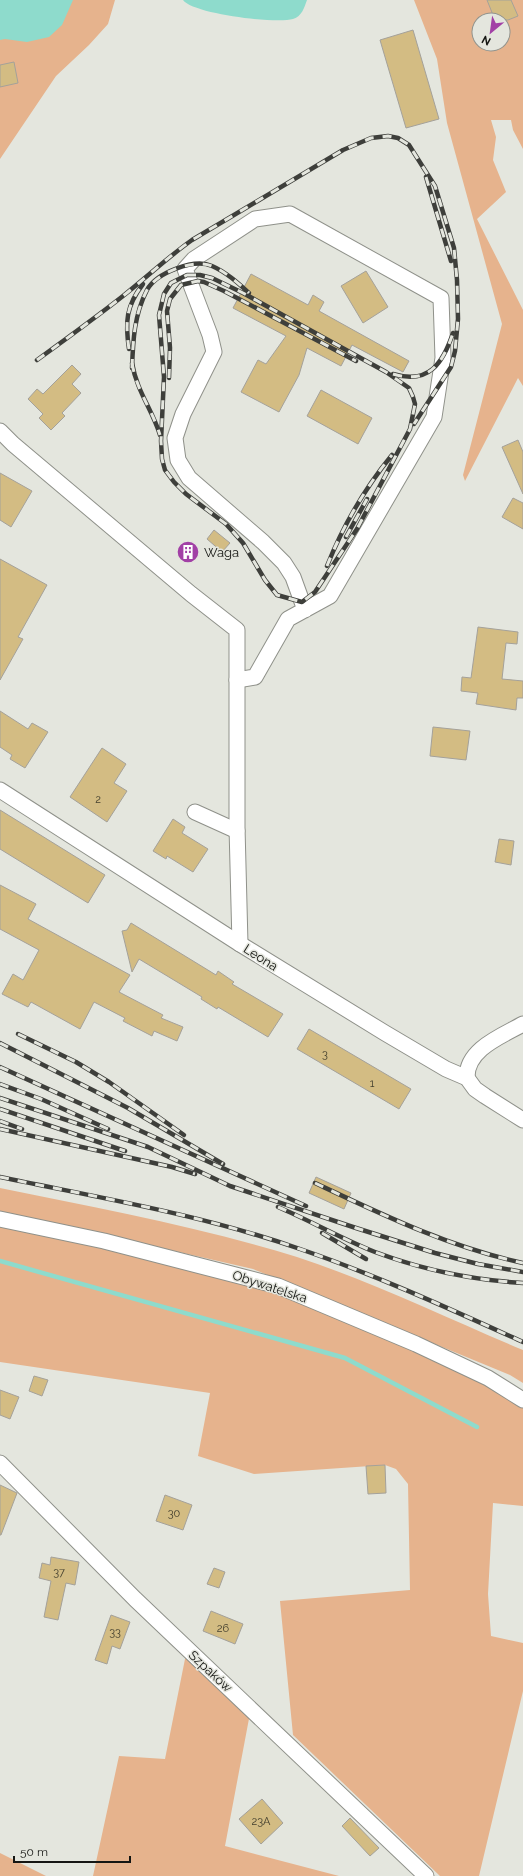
<svg xmlns="http://www.w3.org/2000/svg" width="523" height="1876" viewBox="0 0 523 1876" font-family="Raleway,sans-serif">
	<rect width="100%" height="100%" fill="#e4e6de"/>
	<g fill="#e6b38d" fill-rule="evenodd">
		<path d="M0 0H115L108 24 89 45 56 76 0 159Z"/>
		<path d="M414 0H523V149L513 130 511 120H491L496 137 493 160 506 192 477 219 523 310V386L518 378 465 481 463 475 502 324 447 123 437 59ZM479 20H503V44H479Z"/>
		<path d="M0 1188C99 1208 200 1227 297 1257 373 1282 449 1319 523 1350V1383L510 1375 253 1269 0 1211Z"/>
		<path d="M0 1219 278 1286 523 1400V1506L493 1503 488 1594 491 1636 523 1643V1691L479 1876H440L293 1735 280 1601 410 1590 408 1484 396 1469 385 1465 254 1474 198 1456 210 1393 0 1362Z"/>
		<path d="M187 1649 251 1708 225 1846 339 1876H93L119 1756 165 1759Z"/>
		<path d="M0 1853 46 1876H0Z"/>
	</g>
	<g fill="#8edbcc">
		<path d="M0 0H73L62 25 49 37 27 42 5 39 0 40Z"/>
		<path d="M183 0H307C304 8 302 16 293 19 276 24 193 14 183 0Z"/>
	</g>
	<g fill="none" stroke-linecap="round" stroke-linejoin="round">
		<path stroke="#8edbcc" stroke-width="4.5" d="M0 1261 345 1358 477 1427"/>
	</g>
	<g fill="#d3bc83" stroke="#a4a19a">
		<path d="M487 0H511L518 16 508 20H495Z"/>
		<path d="M413 30 439 119 406 128 380 40Z"/>
		<path d="M14 62 18 83 0 87V65Z"/>
		<path d="M366 271 388 307 363 323 341 286Z"/>
		<path d="M251 274 308 305 313 295 324 302 319 311 409 361 403 372 352 345 341 366 307 348 299 375 279 412 241 392 258 360 266 364 286 336 233 308Z"/>
		<path d="M72 365 81 374 72 384 81 393 62 413 65 416 51 430 39 418 43 414 28 399 37 389 43 394Z"/>
		<path d="M321 390 372 418 358 444 307 416Z"/>
		<path d="M518 440 523 452V494L502 447Z"/>
		<path d="M0 473 32 491 11 527 0 520Z"/>
		<path d="M513 498 523 503V529L502 517Z"/>
		<path d="M214 530 230 543 222 552 207 539Z"/>
		<path d="M0 559 47 585 18 637 23 639 0 680Z"/>
		<path d="M478 627 518 632 517 644 506 643 502 679 523 681V698H517L516 710 476 704 478 693 461 691 462 677 471 678Z"/>
		<path d="M0 711 28 729 32 723 48 732 25 768 10 759 12 755 0 747Z"/>
		<path d="M433 727 470 731 466 760 430 756Z"/>
		<path d="M102 748 126 764 114 783 127 791 107 822 70 797Z"/>
		<path d="M0 810 105 875 88 903 0 849Z"/>
		<path d="M173 819 185 827 182 833 208 849 193 872 167 856 166 859 153 851Z"/>
		<path d="M499 839 514 841 511 865 495 862Z"/>
		<path d="M0 885 36 904 28 919 130 975 119 992 163 1015 161 1018 183 1027 177 1041 154 1031 152 1036 123 1021 125 1018 94 1002 80 1029 31 1002 28 1007 2 994 13 974 23 980 39 950 0 929Z"/>
		<path d="M131 923 216 975 218 971 234 982 232 984 283 1014 268 1037 218 1007 217 1009 201 999 202 997 139 959 132 972 122 931 127 930Z"/>
		<path d="M309 1029 411 1089 399 1109 297 1049Z"/>
		<path d="M316 1177 351 1193 344 1209 309 1193Z"/>
		<path d="M34 1376 48 1380 42 1396 29 1391Z"/>
		<path d="M0 1390 19 1397 10 1419 0 1415Z"/>
		<path d="M385 1465 386 1493 368 1494 366 1466Z"/>
		<path d="M0 1485 17 1493 1 1535H0Z"/>
		<path d="M165 1495 192 1505 183 1530 156 1521Z"/>
		<path d="M51 1557 79 1562 75 1585 66 1583 58 1620 44 1617 51 1581 39 1578 42 1563 50 1565Z"/>
		<path d="M214 1568 225 1572 219 1588 207 1584Z"/>
		<path d="M211 1611 243 1624 235 1644 203 1631Z"/>
		<path d="M111 1615 130 1622 120 1649 112 1646 107 1664 95 1660Z"/>
		<path d="M262 1799 283 1823 261 1844 239 1819Z"/>
		<path d="M350 1818 379 1848 370 1856 342 1826Z"/>
	</g>
	<g fill="none" stroke-linecap="round" stroke-linejoin="round">
		<g stroke="#8f918a" stroke-width="17">
			<g id="minor">
				<path d="M0 431 13 444 191 594 237 630V827L240 944"/>
				<path d="M237 680 255 677 288 619 330 596 434 417 443 358 441 298 290 214 255 219 194 259 185 269 210 335 214 352 183 414 175 438 178 460 189 478 263 542 284 563 293 577 305 610"/>
				<path d="M0 790 240 944 385 1033 446 1069 467 1078 475 1089 485 1096 523 1120"/>
				<path d="M195 812 237 831"/>
				<path d="M467 1078C466 1049 502 1036 523 1024"/>
				<path d="M0 1219 104 1241 278 1286 416 1344 488 1378 523 1400"/>
				<path d="M0 1463 135 1599 426 1876"/>
			</g>
		</g>
		<use href="#minor" stroke="#fff" stroke-width="15"/>
		<g stroke="#3e3f3b" stroke-width="4.5">
			<g id="rail">
				<path d="M426 177 451 261"/>
				<path d="M187 275H200L212 278 243 293 386 372 409 388 413 397 415 404 410 429 357 529 315 592 302 602 277 595 265 580 243 543 226 524 186 494 174 482 165 470 162 459 161 441 164 377 159 315 164 294 171 283Z"/>
				<path d="M129 349C125 322 126 306 143 284"/>
				<path d="M37 360C66 339 95 318 123 296 147 277 168 257 192 240L343 150 371 138 388 136 398 138 409 145 435 186 454 248 457 280 458 319 455 351 451 367 414 424"/>
				<path d="M132 363C137 392 152 409 160 435"/>
				<path d="M132 368C133 341 134 315 147 290 156 273 194 258 212 266 226 272 238 283 249 293"/>
				<path d="M393 374C429 385 443 363 453 333"/>
				<path d="M169 378 170 348 167 311 170 299 181 285 198 281 204 282 224 291 356 361"/>
				<path d="M346 537 367 499"/>
				<path d="M327 566C343 526 365 488 392 455"/>
				<path d="M18 1034 76 1062 109 1082 184 1135"/>
				<path d="M0 1043 128 1108 223 1164"/>
				<path d="M0 1067 306 1206"/>
				<path d="M0 1084 41 1099 108 1129"/>
				<path d="M0 1098 148 1147 230 1186 356 1228 435 1253 478 1264 523 1272"/>
				<path d="M0 1109 125 1151"/>
				<path d="M0 1121 22 1129"/>
				<path d="M0 1129 172 1167 195 1174"/>
				<path d="M0 1177C101 1198 203 1215 300 1249 376 1275 450 1309 523 1342"/>
				<path d="M315 1183C383 1215 449 1247 523 1263"/>
				<path d="M278 1207C311 1221 342 1239 375 1252 423 1270 472 1280 523 1283"/>
				<path d="M322 1233 366 1259"/>
			</g>
		</g>
		<use href="#rail" stroke="#e4e6de" stroke-width="3" stroke-dasharray="9" stroke-linecap="butt"/>
	</g>
	<defs>
		<g id="building-disc" transform="scale(1.15)"><circle r="9.5" fill="#a240a6" stroke="#e4e6de"/><path d="M-4-6H4V6H1V3H-1V6H-4ZM-2.5-4.3h1.7v1.8h-1.7ZM.8-4.3h1.7v1.8H.8ZM-2.5-1h1.7V.8h-1.7ZM.8-1h1.7V.8H.8Z" fill="#fff"/></g>
	</defs>
	<g fill-rule="evenodd">
		<use href="#building-disc" x="188" y="552"/>
	</g>
	<g text-anchor="middle" stroke-width="3" stroke-linejoin="round" paint-order="stroke">
		<g font-size="11" fill="#44402f">
			<text x="98" y="803">2</text>
			<text x="325" y="1058">3</text>
			<text x="372" y="1087">1</text>
			<text x="174" y="1517">30</text>
			<text x="59" y="1576">37</text>
			<text x="223" y="1632">26</text>
			<text x="115" y="1636">33</text>
			<text x="261" y="1825">23A</text>
		</g>
		<g font-size="13" fill="#151613" stroke="#e4e6de" text-anchor="start">
			<text x="204" y="557">Waga</text>
		</g>
		<g font-size="13" fill="#151613" stroke="#e4e6de">
			<text transform="translate(261 957) rotate(32)" y="5">Leona</text>
			<text transform="translate(270 1286) rotate(18)" y="5">Obywatelska</text>
			<text transform="translate(211 1671) rotate(43)" y="5">Szpaków</text>
		</g>
	</g>
	<g transform="translate(491 32) rotate(209)"><circle r="19" fill="#e4e6de" stroke="#91938d"/>
	<path d="M0-3L7 15L0 10L-7 15Z" fill="#a240a6"/>
	<text y="-6" font-size="11" font-weight="bold" text-anchor="middle" fill="#151613">N</text>
	</g>
	<path d="M14 1856v6h116v-6" fill="none" stroke="#151613" stroke-width="2"/>
	<text x="20" y="1856" font-size="12" fill="#151613" stroke="#e4e6de" stroke-width="3" paint-order="stroke">50 m</text>
</svg>
